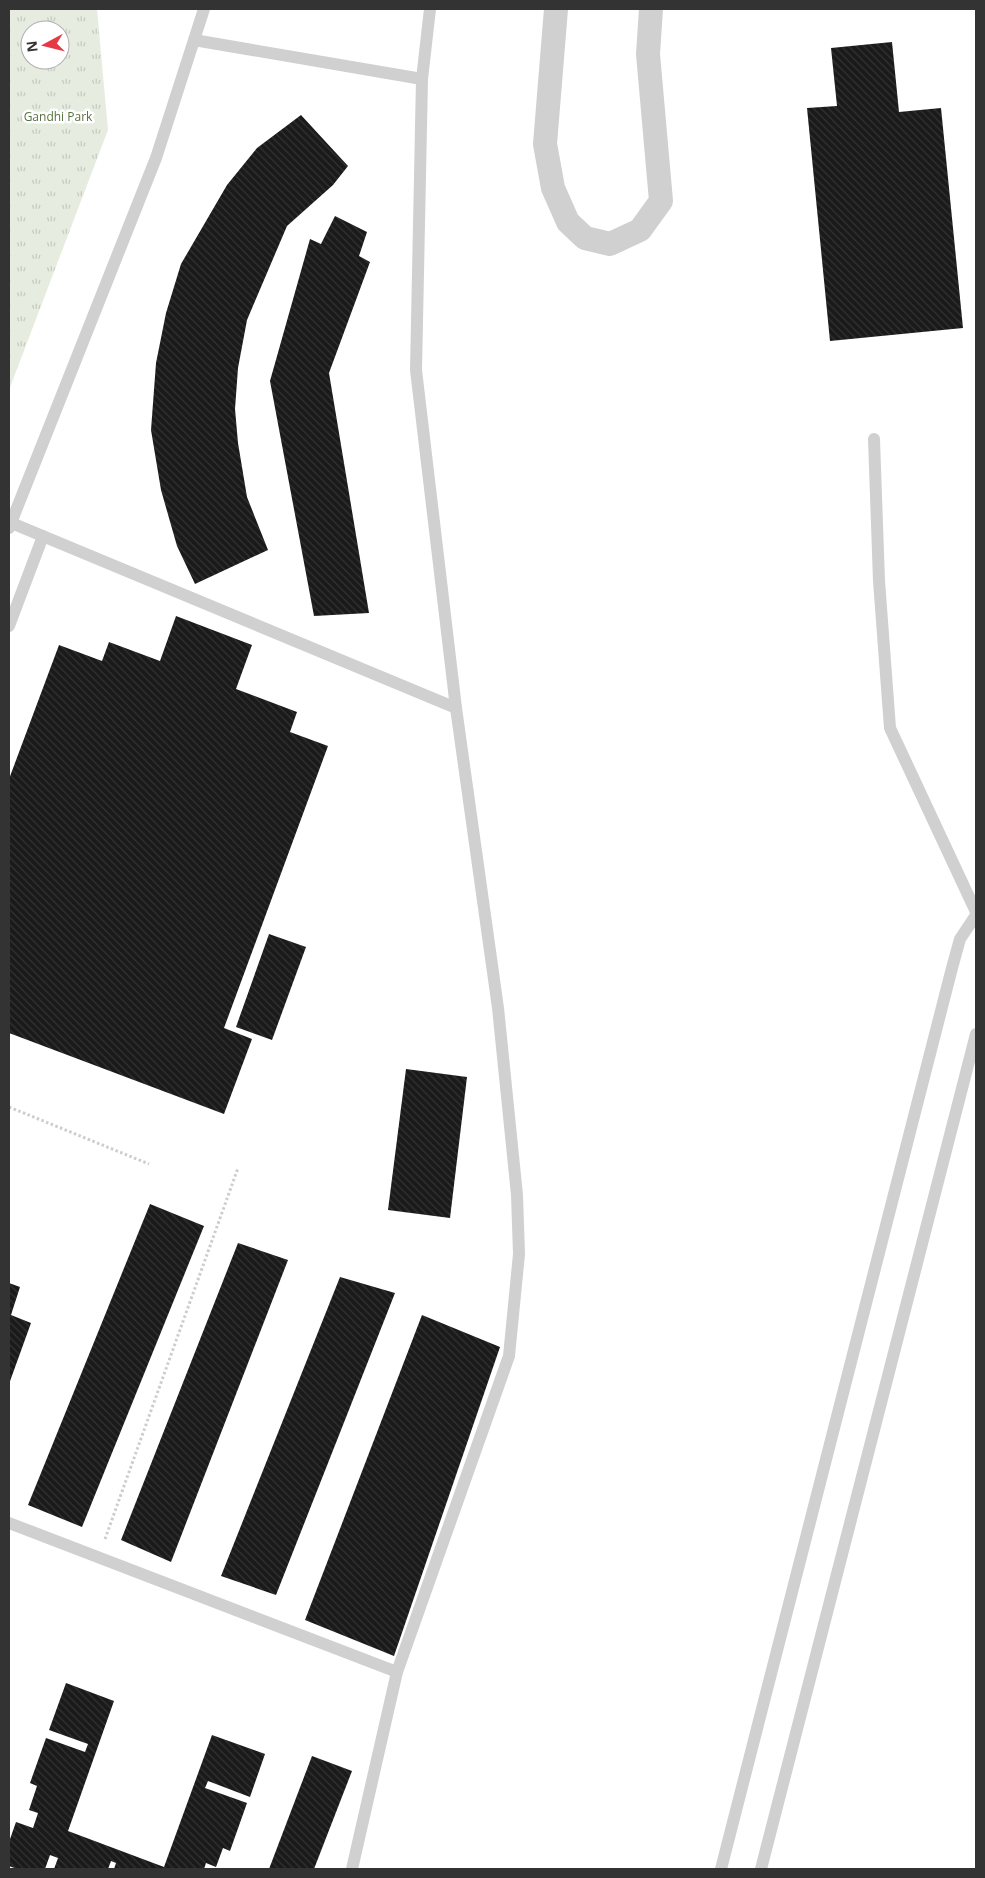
<svg xmlns="http://www.w3.org/2000/svg" width="985" height="1878" viewBox="0 0 985 1878" font-family="'Open Sans',sans-serif">
	<defs>
		<pattern id="park-tufts" width="24" height="20" patternUnits="userSpaceOnUse" patternTransform="scale(1.25)"><rect width="24" height="20" fill="#e6ecdf"/><path d="M3 7l-1-3M5 7V3M7 7l1-3M15 17l-1-3M17 17v-4M19 17l1-3" fill="none" stroke="#c6cbc0"/></pattern>
		<pattern id="building-back-hatch" width="6" height="6" patternUnits="userSpaceOnUse" patternTransform="scale(1.25)"><rect width="6" height="6" fill="#1a1a1a"/><path d="M-1 5l2 2M0 0l6 6M5-1l2 2" fill="none" stroke="#333"/></pattern>
	</defs>
	<rect width="100%" height="100%" fill="#fff"/>
	<path fill="url(#park-tufts)" fill-rule="evenodd" d="M9 9H97L108 130 9 390ZM30 30H60V60H30Z"/>
	<g fill="url(#building-back-hatch)">
		<path d="M892 42 899 112 941 108 963 328 830 341 807 108 837 106 831 48Z"/>
		<path d="M301 115 348 166 333 185 287 226 247 320 238 368 235 409 238 443 247 497 268 550 195 584 177 546 161 490 151 430 156 363 166 313 181 264 227 185 257 148Z"/>
		<path d="M335 216 367 232 359 256 370 262 329 373 369 613 314 616 270 381 310 239 321 244Z"/>
		<path d="M176 616 252 645 236 689 297 712 290 732 328 746 224 1028 252 1039 224 1114 9 1033V779L59 645 102 661 109 642 160 661Z"/>
		<path d="M269 934 306 947 272 1040 236 1027Z"/>
		<path d="M406 1069 467 1077 450 1218 388 1210Z"/>
		<path d="M150 1204 204 1226 82 1527 28 1505Z"/>
		<path d="M238 1243 288 1260 171 1562 121 1540Z"/>
		<path d="M340 1277 395 1293 276 1595 221 1576Z"/>
		<path d="M9 1283 20 1287 11 1315 31 1323 9 1384Z"/>
		<path d="M422 1315 500 1347 394 1656 305 1620Z"/>
		<path d="M66 1683 114 1701 68 1831 164 1867 212 1735 265 1754 250 1797 208 1781 205 1788 247 1803 230 1851 223 1848 216 1867 206 1863 204 1869H114L116 1863 111 1861 108 1869H54L58 1858 50 1855 45 1869H17L9 1866V1842L16 1822 33 1828 38 1813 29 1810 37 1786 30 1783 46 1738 85 1752 88 1744 49 1730Z"/>
		<path d="M312 1756 352 1771 314 1869H269Z"/>
	</g>
	<g fill="none" stroke-linecap="round" stroke-linejoin="round">
		<g stroke="#cdcdcd" stroke-width="3" stroke-dasharray="2.5 2.5" stroke-linecap="butt">
			<path d="M9 1107 149 1164"/>
			<path d="M105 1539 238 1168"/>
		</g>
		<g stroke="#d0d0d0" stroke-width="12">
			<path d="M194 40 422 79"/>
			<path d="M874 439 879 581 890 728 976 912"/>
			<path d="M9 522 456 708"/>
			<path d="M9 528 156 158 204 9"/>
			<path d="M9 626 43 536"/>
			<path d="M9 1523 397 1672"/>
			<path d="M352 1869 397 1672 509 1356 519 1254 517 1195 498 1008 456 708 416 370 422 79 430 9"/>
			<path d="M721 1869 952 968 960 939 976 915"/>
			<path d="M761 1869 976 1034"/>
		</g>
		<path stroke="#d0d0d0" stroke-width="24" d="M556 9 545 144 553 188 568 222 585 238 610 244 640 230 661 201 648 54 651 9"/>
	</g>
	<g text-anchor="middle" stroke-width="5" stroke-linejoin="round" paint-order="stroke">
		<g font-size="12" fill="#56703f" stroke="#fff">
			<text x="58" y="121">Gandhi Park</text>
		</g>
	</g>
	<rect width="985" height="1878" fill="none" stroke="#333333" stroke-width="20"/>
	<g transform="translate(45 45) rotate(263)"><circle r="24" fill="#ffffff" stroke="#adadad"/>
	<path d="M0-4L9 19L0 12L-9 19Z" fill="#e63946"/>
	<text y="-8" font-size="14" font-weight="bold" text-anchor="middle" fill="#333333">N</text>
	</g>
</svg>
